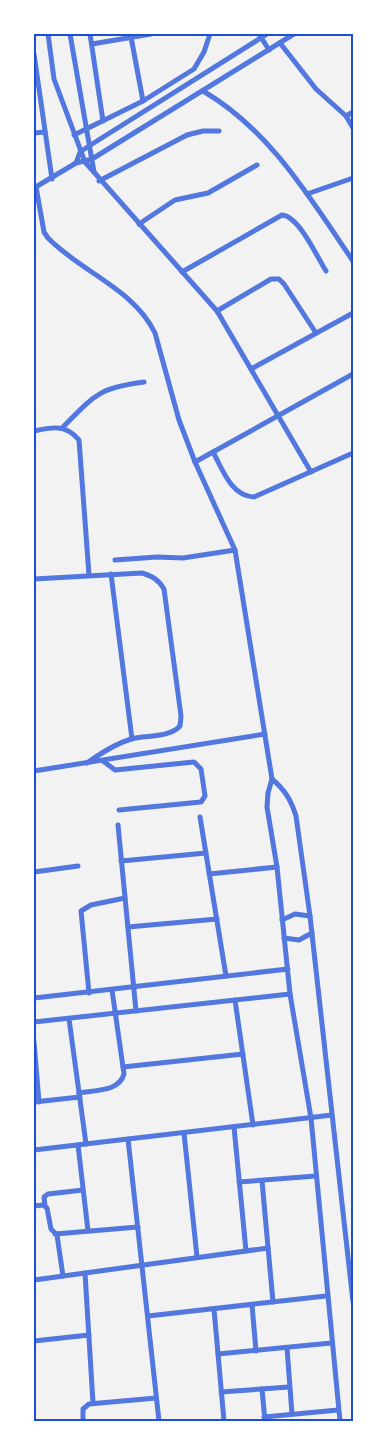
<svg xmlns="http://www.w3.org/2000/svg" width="387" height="1455" viewBox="0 0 387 1455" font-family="Roboto,sans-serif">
	<rect width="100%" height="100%" fill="#f2f2f2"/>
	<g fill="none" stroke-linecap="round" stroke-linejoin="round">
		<g stroke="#5277de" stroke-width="5">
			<path d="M48 34 54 79 85 162 217 311 311 472"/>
			<path d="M70 34 94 172"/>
			<path d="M90 34 103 121"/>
			<path d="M259 34 269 50"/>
			<path d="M131 37 143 101"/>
			<path d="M280 43 316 89 346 116 353 128"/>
			<path d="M92 44 151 34"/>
			<path d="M34 54 52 179"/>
			<path d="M203 91C270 130 310 198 353 261"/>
			<path d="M346 116 353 112"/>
			<path d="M34 133 45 132"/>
			<path d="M74 135 143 101 194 69 204 52 210 34"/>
			<path d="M76 163 80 152 89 146 267 34"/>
			<path d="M99 181 187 135 203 131H219"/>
			<path d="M36 187 44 232 48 238C81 272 134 289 155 333L179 420 195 462 235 550 272 779 268 793 267 807 277 867 290 994 311 1118 340 1421"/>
			<path d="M34 188 76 163 92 159 294 34"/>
			<path d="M307 194 353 178"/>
			<path d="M139 224 175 200 208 193 257 165"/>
			<path d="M182 272 282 215C299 216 317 257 326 271"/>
			<path d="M217 311 271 279H279L284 284 316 333"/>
			<path d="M251 369 353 313"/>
			<path d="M63 427C95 395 98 388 144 382"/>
			<path d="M34 431C52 427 66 424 79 440L89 575"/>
			<path d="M213 452C223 470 231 496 254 497L353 453"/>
			<path d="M195 462 353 374"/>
			<path d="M115 560 157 557 183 558 235 550"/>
			<path d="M111 574 132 739"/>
			<path d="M34 579 142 573C152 576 158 579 164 589L181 716 180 726C169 738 146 735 131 739 115 744 101 753 87 763"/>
			<path d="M103 761 115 770 194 762 201 769 205 796 201 802 119 810"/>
			<path d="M34 771 265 734"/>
			<path d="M272 779C285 790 291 800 296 816L310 916 353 1302"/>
			<path d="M200 817 226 976"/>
			<path d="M118 825 136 1011"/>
			<path d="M121 861 206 853"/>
			<path d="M34 872 78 866"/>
			<path d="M209 874 277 867"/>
			<path d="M282 920 295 914 310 916"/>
			<path d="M128 927 217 919"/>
			<path d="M284 938 299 940 312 933"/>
			<path d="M89 993 81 911 91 905 125 898"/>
			<path d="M34 998 288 969"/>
			<path d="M235 1000 253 1125"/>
			<path d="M69 1019 86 1144"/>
			<path d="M34 1022 290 994"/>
			<path d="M34 1042 39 1102"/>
			<path d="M123 1067 243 1054"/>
			<path d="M79 1093C95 1090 119 1092 124 1074L112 990"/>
			<path d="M34 1102 80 1097"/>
			<path d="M234 1127 246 1251"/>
			<path d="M184 1133 197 1257"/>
			<path d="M128 1139 159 1421"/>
			<path d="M78 1145 88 1231"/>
			<path d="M34 1150 332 1115"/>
			<path d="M262 1181 273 1302"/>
			<path d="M239 1182 316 1176"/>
			<path d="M34 1206 43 1205 47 1208 51 1229 57 1235 63 1276"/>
			<path d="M45 1206 44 1197 48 1194 83 1190"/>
			<path d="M55 1234 138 1227"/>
			<path d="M85 1273 93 1403"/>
			<path d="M34 1280 268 1248"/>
			<path d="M252 1305 256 1351"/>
			<path d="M214 1309 224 1421"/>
			<path d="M148 1316 326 1296"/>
			<path d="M34 1341 89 1335"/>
			<path d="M287 1348 292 1414"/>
			<path d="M218 1354 331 1343"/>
			<path d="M262 1389 265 1421"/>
			<path d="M221 1392 289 1387"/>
			<path d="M264 1417 338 1410"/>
			<path d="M83 1421V1409L89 1404 156 1398"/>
		</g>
	</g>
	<rect width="387" height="1455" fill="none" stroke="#ffffff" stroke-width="70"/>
	<rect x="35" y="35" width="317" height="1385" fill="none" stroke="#1d4ed8" stroke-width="2"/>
</svg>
